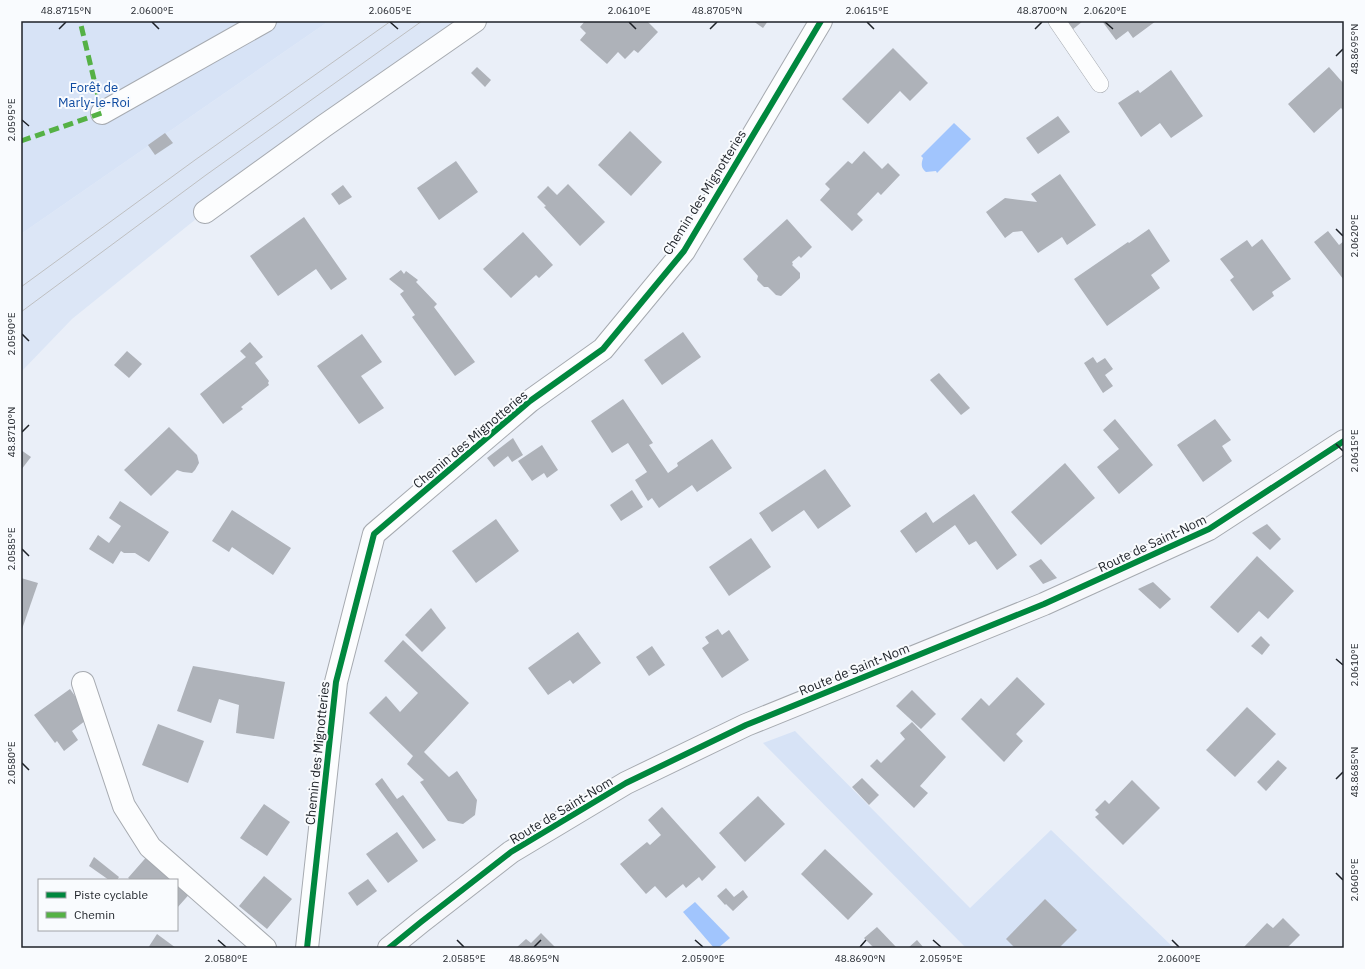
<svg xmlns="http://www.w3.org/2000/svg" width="1365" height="969" viewBox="0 0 1365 969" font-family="'IBM Plex Sans',sans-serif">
	<rect width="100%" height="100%" fill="#eaeff8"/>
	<path fill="#dce6f6" d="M329 21H477L232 190 72 319 21 372V234Z"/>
	<g fill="#d7e3f6">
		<path d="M21 21H329L21 234Z"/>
		<path d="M795 731 970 908 1051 830 1174 948H966L763 743Z"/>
	</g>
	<g fill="#a1c5fd">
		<path d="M954 123 971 139 937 173 936 171 926 172C921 168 921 164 923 158L921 156Z"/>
		<path d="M695 902 730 938 718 948H714L683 912Z"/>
	</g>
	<g fill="#aeb2b9">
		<path d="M585 21H649L648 22 658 32 638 53 634 50 625 59 618 52 607 64 580 40 586 33 580 27Z"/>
		<path d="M753 21H768L763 28Z"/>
		<path d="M1066 21H1083L1072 30Z"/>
		<path d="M1102 21H1156L1133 38 1128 31 1116 40Z"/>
		<path d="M893 48 928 83 910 101 900 91 868 124 842 99Z"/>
		<path d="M477 67 491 80 485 87 471 73Z"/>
		<path d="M1329 67 1344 84V109L1343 110 1341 108 1314 133 1288 104Z"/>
		<path d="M1171 70 1203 116 1171 138 1160 123 1141 137 1118 103 1138 90 1140 93Z"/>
		<path d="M1058 116 1070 132 1038 154 1026 138Z"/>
		<path d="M630 131 662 162 631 196 598 165Z"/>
		<path d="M165 133 173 143 155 155 148 145Z"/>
		<path d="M864 151 882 169 888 163 900 175 881 195 878 192 857 214 863 220 852 231 820 200 830 189 825 184 848 161 852 164Z"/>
		<path d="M456 161 478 192 439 220 417 188Z"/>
		<path d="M1060 174 1096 225 1067 245 1062 237 1038 253 1022 231 1013 232 1005 238 986 212 1005 198 1037 202 1031 194Z"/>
		<path d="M568 184 605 222 580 246 544 207 546 206 537 197 548 186 557 195Z"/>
		<path d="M343 185 352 197 339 205 331 194Z"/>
		<path d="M304 217 347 279 331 290 316 269 278 296 250 256Z"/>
		<path d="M787 219 812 247 801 258 799 256 792 262 793 264 792 265 800 273V278L781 296 776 295 768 287H764L757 280 758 276 743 259Z"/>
		<path d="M1149 229 1170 261 1151 275 1160 288 1107 326 1074 279 1128 242 1129 243Z"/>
		<path d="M1328 231 1339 245 1344 241V280L1314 242Z"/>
		<path d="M523 232 553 265 539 278 536 275 511 298 483 269Z"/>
		<path d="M1262 239 1291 279 1272 292 1274 296 1253 311 1230 280 1234 277 1220 259 1247 240 1252 247Z"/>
		<path d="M401 270 404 274 406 271 418 280 416 282 437 304 434 307 475 362 455 376 412 317 415 315 400 294 404 291 389 279Z"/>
		<path d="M683 332 701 357 662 385 644 360Z"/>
		<path d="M362 334 382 362 361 376 384 408 359 424 317 366Z"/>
		<path d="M250 342 263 357 255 363 269 381 268 383 269 385 241 407 243 409 223 424 200 394 246 357 240 351Z"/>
		<path d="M127 351 142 364 129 378 114 365Z"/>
		<path d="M1093 357 1097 363 1105 358 1113 369 1105 375 1113 386 1103 393 1084 363Z"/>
		<path d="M939 373 970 408 961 415 930 380Z"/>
		<path d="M623 399 653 443 649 445 668 473 678 466 677 463 712 439 732 468 697 492 692 485 659 508 652 498 648 501 635 480 647 472 628 443 612 453 591 421Z"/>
		<path d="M1115 419 1153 465 1119 494 1097 467 1119 449 1103 430Z"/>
		<path d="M1215 419 1231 440 1222 446 1232 461 1203 482 1177 445Z"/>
		<path d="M169 427 197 455 199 463 195 470 192 473 183 472 177 470 151 496 124 470Z"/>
		<path d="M513 438 523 455 512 462 508 456 494 467 487 458Z"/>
		<path d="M542 445 558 470 547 478 544 473 532 481 518 461Z"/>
		<path d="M21 450 31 457 21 470Z"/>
		<path d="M1065 463 1095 498 1041 545 1011 512Z"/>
		<path d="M825 469 851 506 818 529 804 510 772 532 759 513Z"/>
		<path d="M632 490 643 507 621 521 610 505Z"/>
		<path d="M974 494 1017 555 997 570 976 541 969 545 955 525 916 553 900 531 926 512 933 523Z"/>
		<path d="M120 501 169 532 149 562 135 553H124L121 551 113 564 89 549 98 535 109 543 121 526 109 518Z"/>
		<path d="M232 510 291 548 273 575 232 547 229 552 212 541Z"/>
		<path d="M496 519 519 551 476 583 452 551Z"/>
		<path d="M1267 524 1281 539 1270 550 1252 533Z"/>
		<path d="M751 538 771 567 729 596 709 567Z"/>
		<path d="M1257 556 1294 591 1268 619 1259 611 1238 633 1210 607Z"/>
		<path d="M1041 559 1057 578 1043 584 1029 566Z"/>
		<path d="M21 578 38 583 21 632Z"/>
		<path d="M1153 582 1171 599 1160 609 1138 589Z"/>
		<path d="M431 608 446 628 422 652 405 635Z"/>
		<path d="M718 629 722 635 729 630 749 660 722 678 702 648 709 643 705 637Z"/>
		<path d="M578 632 601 663 573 684 570 680 548 695 528 668Z"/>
		<path d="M1261 636 1270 645 1262 655 1251 646Z"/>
		<path d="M403 640 469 703 424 752 449 777 457 771 477 800 475 815 463 824 448 821 420 782 424 780 407 764 413 756 369 713 386 696 400 712 418 693 384 661Z"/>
		<path d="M652 646 665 665 649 676 636 657Z"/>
		<path d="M193 666 285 682 274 739 236 733 239 705 219 699 211 723 177 711Z"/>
		<path d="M1017 677 1045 704 1016 734 1023 741 1004 762 961 719 981 698 989 706Z"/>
		<path d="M70 689 90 717 72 731 78 740 64 751 57 741 55 743 34 715Z"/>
		<path d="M912 690 936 714 921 729 896 706Z"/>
		<path d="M1247 707 1276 734 1235 777 1206 750Z"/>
		<path d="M912 722 946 757 920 786 928 793 914 808 870 766 877 759 881 763 905 739 900 733Z"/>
		<path d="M158 724 204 741 188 783 142 765Z"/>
		<path d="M1278 760 1287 768 1266 791 1257 782Z"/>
		<path d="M382 778 397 799 403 795 436 840 423 849 375 784Z"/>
		<path d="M862 778 879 795 869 805 852 787Z"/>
		<path d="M1132 780 1160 808 1123 845 1095 817 1099 814 1095 810 1105 800 1109 804Z"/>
		<path d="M758 796 785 824 745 862 719 833Z"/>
		<path d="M264 804 290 822 267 856 240 838Z"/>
		<path d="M662 807 716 867 702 881 699 877 686 888 683 884 666 898 655 886 646 894 620 864 647 842 650 845 661 835 648 820Z"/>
		<path d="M397 832 418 861 388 883 366 854Z"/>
		<path d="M825 849 873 894 848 920 801 874Z"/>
		<path d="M150 853 193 890 177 908V880H131L128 878Z"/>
		<path d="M94 857 119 877 117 880H109L89 866Z"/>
		<path d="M264 876 292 899 267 929 239 906Z"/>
		<path d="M368 879 377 891 357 906 348 893Z"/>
		<path d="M726 888 734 897 743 890 748 897 733 911 726 904 725 905 717 896Z"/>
		<path d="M1045 899 1077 930 1059 948H1015L1006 939Z"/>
		<path d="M1283 918 1300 935 1287 948H1243L1267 923 1273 928Z"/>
		<path d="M877 927 897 948H874L864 938Z"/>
		<path d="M541 933 556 948H516L526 939 531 943Z"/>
		<path d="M157 934 176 948H148Z"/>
		<path d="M917 940 924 948H908Z"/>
	</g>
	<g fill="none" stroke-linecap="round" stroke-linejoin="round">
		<g stroke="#a6aab0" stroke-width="18">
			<path id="lane" d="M1057 21 1100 84"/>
		</g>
		<g stroke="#a6aab0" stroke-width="24">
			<g id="street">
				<path d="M102 113 265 21"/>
				<path d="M205 212 324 126 475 21"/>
				<path d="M83 683 124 806 150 847 265 948"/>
				<path d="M307 948 336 682 374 534 530 401 603 349 684 251 821 21"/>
			</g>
		</g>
		<g stroke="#a6aab0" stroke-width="24">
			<path id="secondary" d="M389 948 421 922 511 852 626 783 746 725 1044 604 1209 529 1344 441"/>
		</g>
		<use href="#lane" stroke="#fcfdfe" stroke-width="17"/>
		<use href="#street" stroke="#fcfdfe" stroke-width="22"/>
		<use href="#secondary" stroke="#f7f8fb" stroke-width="22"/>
		<g stroke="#bebfc1" stroke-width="1">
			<path d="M21 287 195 160 391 21"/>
			<path d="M21 312 206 175 422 21"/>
		</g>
		<path stroke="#55b145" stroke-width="5" stroke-dasharray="10 5" stroke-linecap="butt" d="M21 141 102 113 80 21"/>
		<g stroke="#f9fbfe" stroke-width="8">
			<g id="cycleway">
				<path d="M307 948 336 682 374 534 530 401 603 349 684 251 821 21"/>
				<path d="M389 948 421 922 511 852 626 783 746 725 1044 604 1209 529 1344 441"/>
			</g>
		</g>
		<use href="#cycleway" stroke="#00873e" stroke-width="6"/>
	</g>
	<path fill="none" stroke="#1e2228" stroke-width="1.5" d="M152 22 159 29M390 22 398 29M629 22 636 29M867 22 874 29M1105 22 1113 29M59 29 66 22M710 29 717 22M1035 29 1042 22M1336 56 1343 49M22 120 29 126M1336 229 1343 236M22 334 29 341M22 432 29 425M1336 444 1343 451M22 549 29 556M1336 659 1343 665M22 763 29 770M1336 779 1343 772M1336 873 1343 880M218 940 226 947M457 940 464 947M695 940 703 947M933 940 941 947M1172 940 1179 947M534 947 541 940M860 947 866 940"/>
	<g text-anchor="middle" stroke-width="4" stroke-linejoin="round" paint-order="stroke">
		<g font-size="13" fill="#0f4ba1" stroke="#f9fbfe">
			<text x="94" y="92">Forêt de<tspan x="94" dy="15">Marly-le-Roi</tspan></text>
		</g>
		<g font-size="13" fill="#1e2228" stroke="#f9fbfe">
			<text transform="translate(704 192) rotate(-58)" y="5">Chemin des Mignotteries</text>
			<text transform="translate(470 439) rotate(-40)" y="5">Chemin des Mignotteries</text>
			<text transform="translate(1152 543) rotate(-25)" y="5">Route de Saint-Nom</text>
			<text transform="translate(854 669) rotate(-22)" y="5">Route de Saint-Nom</text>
			<text transform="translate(317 753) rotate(-84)" y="5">Chemin des Mignotteries</text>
			<text transform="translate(561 810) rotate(-31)" y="5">Route de Saint-Nom</text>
		</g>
	</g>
	<rect width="1365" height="969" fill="none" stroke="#f9fbfe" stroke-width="44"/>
	<rect x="38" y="879" width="140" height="52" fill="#f9fbfe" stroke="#a1a4a8"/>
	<rect x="46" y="892" width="20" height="6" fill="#00873e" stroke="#a1a4a8"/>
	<text x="74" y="899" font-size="12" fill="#1e2228">Piste cyclable</text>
	<rect x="46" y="912" width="20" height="6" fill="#55b145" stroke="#a1a4a8"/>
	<text x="74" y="919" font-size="12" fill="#1e2228">Chemin</text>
	<rect x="22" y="22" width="1321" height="925" fill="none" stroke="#1e2228" stroke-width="1.5"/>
	<g font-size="10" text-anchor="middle" fill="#1e2228">
		<text x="66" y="14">48.8715°N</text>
		<text x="152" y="14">2.0600°E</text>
		<text x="390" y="14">2.0605°E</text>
		<text x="629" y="14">2.0610°E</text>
		<text x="717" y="14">48.8705°N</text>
		<text x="867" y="14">2.0615°E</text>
		<text x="1042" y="14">48.8700°N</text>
		<text x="1105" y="14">2.0620°E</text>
		<text transform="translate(1354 49) rotate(-90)" y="4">48.8695°N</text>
		<text transform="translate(11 120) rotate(-90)" y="4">2.0595°E</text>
		<text transform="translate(1354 236) rotate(-90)" y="4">2.0620°E</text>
		<text transform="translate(11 334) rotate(-90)" y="4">2.0590°E</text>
		<text transform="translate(11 432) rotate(-90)" y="4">48.8710°N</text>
		<text transform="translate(1354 451) rotate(-90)" y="4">2.0615°E</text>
		<text transform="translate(11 549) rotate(-90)" y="4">2.0585°E</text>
		<text transform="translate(1354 665) rotate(-90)" y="4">2.0610°E</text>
		<text transform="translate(11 763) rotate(-90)" y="4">2.0580°E</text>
		<text transform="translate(1354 772) rotate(-90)" y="4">48.8685°N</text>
		<text transform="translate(1354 880) rotate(-90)" y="4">2.0605°E</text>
		<text x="226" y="962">2.0580°E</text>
		<text x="464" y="962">2.0585°E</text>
		<text x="534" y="962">48.8695°N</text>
		<text x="703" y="962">2.0590°E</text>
		<text x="860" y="962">48.8690°N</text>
		<text x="941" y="962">2.0595°E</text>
		<text x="1179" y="962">2.0600°E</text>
	</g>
</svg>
